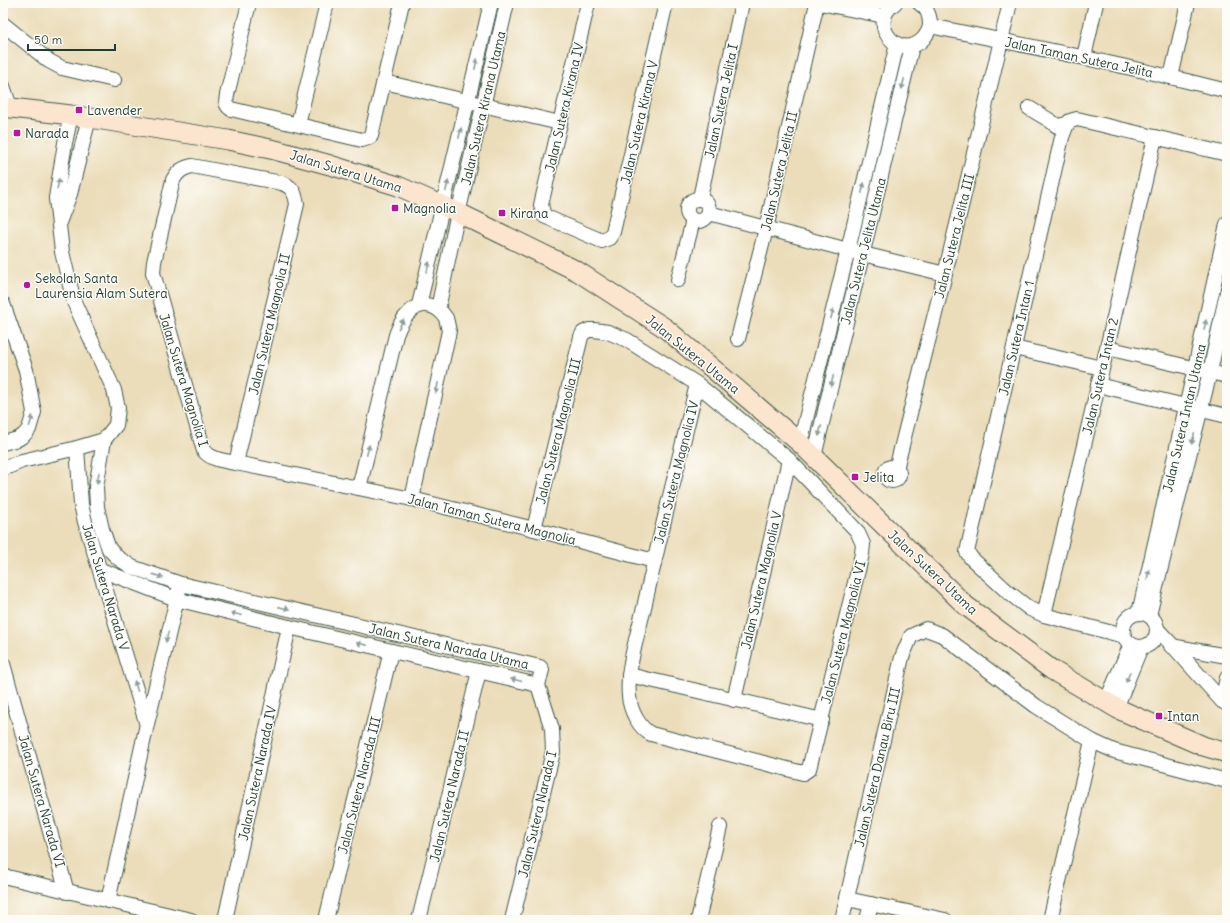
<svg xmlns="http://www.w3.org/2000/svg" width="1230" height="923" viewBox="0 0 1230 923" font-family="Delius,sans-serif">
	<rect width="100%" height="100%" fill="#fdfcf7"/>
	<filter id="ink" filterUnits="userSpaceOnUse"><feTurbulence type="fractalNoise" baseFrequency=".025" numOctaves="2"/><feDisplacementMap in="SourceGraphic" scale="8" xChannelSelector="R" yChannelSelector="G"/><feConvolveMatrix kernelMatrix="1 2 1 2 8 2 1 2 1" color-interpolation-filters="sRGB"/></filter>
	<filter id="wash" filterUnits="userSpaceOnUse"><feTurbulence type="fractalNoise" baseFrequency=".012" numOctaves="4" result="noise"/><feDisplacementMap in="SourceGraphic" scale="16" xChannelSelector="R" yChannelSelector="G"/><feGaussianBlur stdDeviation="0.9" result="paint"/><feColorMatrix in="noise" values="0 0 0 0 0 0 0 0 0 0 0 0 0 0 0 0 0 1.4 0 .05"/><feComposite in="paint" operator="in"/></filter>
	<g filter="url(#wash)">
		<rect width="100%" height="100%" fill="#ebddb9"/>
	</g>
	<g filter="url(#ink)">
		<g fill="none" stroke-linecap="round" stroke-linejoin="round">
			<g stroke="#3e5548" stroke-width="16">
				<g id="street">
					<path d="M249 3 227 95C226 101 225 105 231 109L362 140 368 138 371 136 402 3"/>
					<path d="M588 3 541 205 544 216 602 241 609 238 613 232 666 3"/>
					<path d="M820 3 884 16"/>
					<path d="M895 3C865 24 901 64 924 38 927 34 930 29 930 24 930 15 926 7 919 3"/>
					<path d="M3 24 49 61 62 68 114 80"/>
					<path d="M930 26C1029 46 1129 66 1227 91"/>
					<path d="M1084 57 1096 3"/>
					<path d="M1171 77 1188 3"/>
					<path d="M384 82 560 123"/>
					<path d="M3 86 10 107"/>
					<path d="M1029 108 1049 120 1057 126 1067 124 1070 121 1077 119 1227 154"/>
					<path d="M298 124 327 3"/>
					<path d="M1067 124 1062 137 967 552 971 558 1008 592 1030 609 1044 615 1124 636"/>
					<path d="M700 198 742 3"/>
					<circle cx="698" cy="210" r="11"/>
					<path d="M709 213 863 254 945 274"/>
					<path d="M60 220 70 194 89 118"/>
					<path d="M678 280 693 220"/>
					<path d="M3 304 26 370 34 412 29 429 24 435 18 439 3 443"/>
					<path d="M419 305 491 3"/>
					<path d="M438 309 454 231 507 3"/>
					<path d="M738 339 766 229 817 3"/>
					<path d="M1014 348 1102 368"/>
					<path d="M1107 348 1227 376"/>
					<path d="M1098 385 1227 416"/>
					<path d="M800 443 848 250 897 44"/>
					<path d="M77 448 81 504 85 522 146 722"/>
					<path d="M814 457 912 46"/>
					<path d="M236 463 297 204C295 192 292 187 282 183L192 166C183 168 178 171 173 180L154 262 153 273 204 451C212 460 225 461 236 463L412 499 534 529 654 561"/>
					<circle cx="892" cy="474" r="7"/>
					<path d="M3 469 22 461 77 448 104 440 116 425 118 408 114 390 74 302 62 252 56 198 65 143 71 115"/>
					<path d="M896 469 945 274 1010 3"/>
					<path d="M359 488 396 335C399 327 402 319 409 313 421 300 437 304 446 318 447 322 448 327 449 331L412 499"/>
					<path d="M534 529 581 337 583 333 589 330H594L608 332 627 340 697 384 789 460 857 531 863 544 862 554 809 769 803 773 651 734C639 728 630 710 629 696 626 668 639 631 645 603 661 530 680 457 697 384"/>
					<path d="M101 570 176 599 289 627 538 685 542 670 540 667 181 584 132 567 118 558 109 549 102 529 97 507 96 487 104 440"/>
					<path d="M1139 613 1195 368 1227 224"/>
					<circle cx="1140" cy="630" r="17"/>
					<path d="M1044 615 1107 348 1155 137"/>
					<path d="M1149 615 1210 372 1227 292"/>
					<path d="M1157 629 1174 647 1222 701 1227 704"/>
					<path d="M1171 646 1227 656"/>
					<path d="M3 664 67 892"/>
					<path d="M629 675 822 720"/>
					<path d="M734 700 789 460"/>
					<path d="M1222 701 1227 678"/>
					<path d="M1106 702 1131 644"/>
					<path d="M1116 708 1141 647"/>
					<path d="M3 876 191 920"/>
					<path d="M847 899 945 920"/>
					<path d="M108 901 147 724 179 590"/>
					<path d="M225 920 289 627"/>
					<path d="M326 920 391 651"/>
					<path d="M419 920 479 671"/>
					<path d="M512 920 553 752 552 729 538 685"/>
					<path d="M698 920 720 827"/>
					<path d="M842 920 902 657 911 636 926 629 942 635 1036 706 1092 741 1114 751 1227 781"/>
					<path d="M867 920 871 904"/>
					<path d="M1050 920 1092 741"/>
				</g>
			</g>
			<g stroke="#3e5548" stroke-width="21">
				<path id="secondary" d="M3 107 71 115 228 140 275 150 330 165 398 186 459 213 577 271 665 328 800 443 965 605 1052 670 1118 709 1203 746 1227 753"/>
			</g>
			<use href="#street" stroke="#fff" stroke-width="14"/>
			<use href="#secondary" stroke="#fce5cf" stroke-width="19"/>
		</g>
		<defs><path id="oneway-solid" d="M-6-.8H1V-3.2L6.5 0L1 3.2V.8H-6Z"/></defs>
		<g fill="#8f9e9a">
			<use href="#oneway-solid" transform="translate(476 64) rotate(-77)"/>
			<use href="#oneway-solid" transform="translate(903 84) rotate(103)"/>
			<use href="#oneway-solid" transform="translate(460 133) rotate(-77)"/>
			<use href="#oneway-solid" transform="translate(58 184) rotate(-81)"/>
			<use href="#oneway-solid" transform="translate(447 186) rotate(-77)"/>
			<use href="#oneway-solid" transform="translate(863 188) rotate(-77)"/>
			<use href="#oneway-solid" transform="translate(428 267) rotate(-77)"/>
			<use href="#oneway-solid" transform="translate(832 314) rotate(-76)"/>
			<use href="#oneway-solid" transform="translate(401 324) rotate(-61)"/>
			<use href="#oneway-solid" transform="translate(1205 325) rotate(-78)"/>
			<use href="#oneway-solid" transform="translate(832 381) rotate(103)"/>
			<use href="#oneway-solid" transform="translate(437 388) rotate(103)"/>
			<use href="#oneway-solid" transform="translate(31 421) rotate(-73)"/>
			<use href="#oneway-solid" transform="translate(820 431) rotate(103)"/>
			<use href="#oneway-solid" transform="translate(1193 439) rotate(104)"/>
			<use href="#oneway-solid" transform="translate(368 450) rotate(-76)"/>
			<use href="#oneway-solid" transform="translate(98 478) rotate(100)"/>
			<use href="#oneway-solid" transform="translate(1148 575) rotate(-77)"/>
			<use href="#oneway-solid" transform="translate(158 576) rotate(19)"/>
			<use href="#oneway-solid" transform="translate(284 608) rotate(13)"/>
			<use href="#oneway-solid" transform="translate(236 614) rotate(-166)"/>
			<use href="#oneway-solid" transform="translate(167 637) rotate(103)"/>
			<use href="#oneway-solid" transform="translate(362 644) rotate(-167)"/>
			<use href="#oneway-solid" transform="translate(1128 677) rotate(112)"/>
			<use href="#oneway-solid" transform="translate(516 680) rotate(-168)"/>
			<use href="#oneway-solid" transform="translate(136 686) rotate(-107)"/>
		</g>
	</g>
	<g fill="#b5179e" stroke="#fdfcf7" stroke-width="1.5">
		<rect x="75" y="106" width="8" height="8" rx="2"/>
		<rect x="13" y="129" width="8" height="8" rx="2"/>
		<rect x="391" y="204" width="8" height="8" rx="2"/>
		<rect x="498" y="209" width="8" height="8" rx="2"/>
		<circle cx="27" cy="285" r="4"/>
		<rect x="851" y="473" width="8" height="8" rx="2"/>
		<rect x="1155" y="712" width="8" height="8" rx="2"/>
	</g>
	<g text-anchor="middle" stroke-width="3" stroke-linejoin="round" paint-order="stroke">
		<g font-size="13" fill="#1f3d34" stroke="#fdfcf7">
			<text transform="translate(1079 57) rotate(12)" y="5">Jalan Taman Sutera Jelita</text>
			<text transform="translate(721 101) rotate(-78)" y="5">Jalan Sutera Jelita I</text>
			<text transform="translate(564 107) rotate(-77)" y="5">Jalan Sutera Kirana IV</text>
			<text transform="translate(483 108) rotate(-77)" y="5">Jalan Sutera Kirana Utama</text>
			<text transform="translate(639 122) rotate(-77)" y="5">Jalan Sutera Kirana V</text>
			<text transform="translate(346 171) rotate(17)" y="5">Jalan Sutera Utama</text>
			<text transform="translate(779 171) rotate(-77)" y="5">Jalan Sutera Jelita II</text>
			<text transform="translate(954 236) rotate(-76)" y="5">Jalan Sutera Jelita III</text>
			<text transform="translate(863 251) rotate(-76)" y="5">Jalan Sutera Jelita Utama</text>
			<text transform="translate(269 324) rotate(-77)" y="5">Jalan Sutera Magnolia II</text>
			<text transform="translate(1016 338) rotate(-77)" y="5">Jalan Sutera Intan 1</text>
			<text transform="translate(693 354) rotate(39)" y="5">Jalan Sutera Utama</text>
			<text transform="translate(1100 376) rotate(-77)" y="5">Jalan Sutera Intan 2</text>
			<text transform="translate(184 380) rotate(73)" y="5">Jalan Sutera Magnolia I</text>
			<text transform="translate(1184 418) rotate(-77)" y="5">Jalan Sutera Intan Utama</text>
			<text transform="translate(558 431) rotate(-76)" y="5">Jalan Sutera Magnolia III</text>
			<text transform="translate(676 472) rotate(-76)" y="5">Jalan Sutera Magnolia IV</text>
			<text transform="translate(492 519) rotate(14)" y="5">Jalan Taman Sutera Magnolia</text>
			<text transform="translate(933 572) rotate(43)" y="5">Jalan Sutera Utama</text>
			<text transform="translate(761 580) rotate(-77)" y="5">Jalan Sutera Magnolia V</text>
			<text transform="translate(106 587) rotate(73)" y="5">Jalan Sutera Narada V</text>
			<text transform="translate(843 632) rotate(-76)" y="5">Jalan Sutera Magnolia VI</text>
			<text transform="translate(449 646) rotate(13)" y="5">Jalan Sutera Narada Utama</text>
			<text transform="translate(877 767) rotate(-77)" y="5">Jalan Sutera Danau Biru III</text>
			<text transform="translate(257 773) rotate(-78)" y="5">Jalan Sutera Narada IV</text>
			<text transform="translate(359 785) rotate(-76)" y="5">Jalan Sutera Narada III</text>
			<text transform="translate(449 796) rotate(-77)" y="5">Jalan Sutera Narada II</text>
			<text transform="translate(42 801) rotate(74)" y="5">Jalan Sutera Narada VI</text>
			<text transform="translate(537 814) rotate(-77)" y="5">Jalan Sutera Narada I</text>
		</g>
		<g font-size="13" fill="#1f3d34" stroke="#fdfcf7" text-anchor="start">
			<text x="87" y="115">Lavender</text>
			<text x="25" y="138">Narada</text>
			<text x="403" y="213">Magnolia</text>
			<text x="510" y="218">Kirana</text>
			<text x="35" y="283">Sekolah Santa<tspan x="35" dy="15">Laurensia Alam Sutera</tspan></text>
			<text x="863" y="482">Jelita</text>
			<text x="1167" y="721">Intan</text>
		</g>
	</g>
	<rect width="1230" height="923" fill="none" stroke="#fdfcf7" stroke-width="16"/>
	<path d="M28 44v6h87v-6" fill="none" stroke="#1f3d34" stroke-width="2"/>
	<text x="34" y="44" font-size="12" fill="#1f3d34" stroke="#fdfcf7" stroke-width="3" paint-order="stroke">50 m</text>
</svg>
